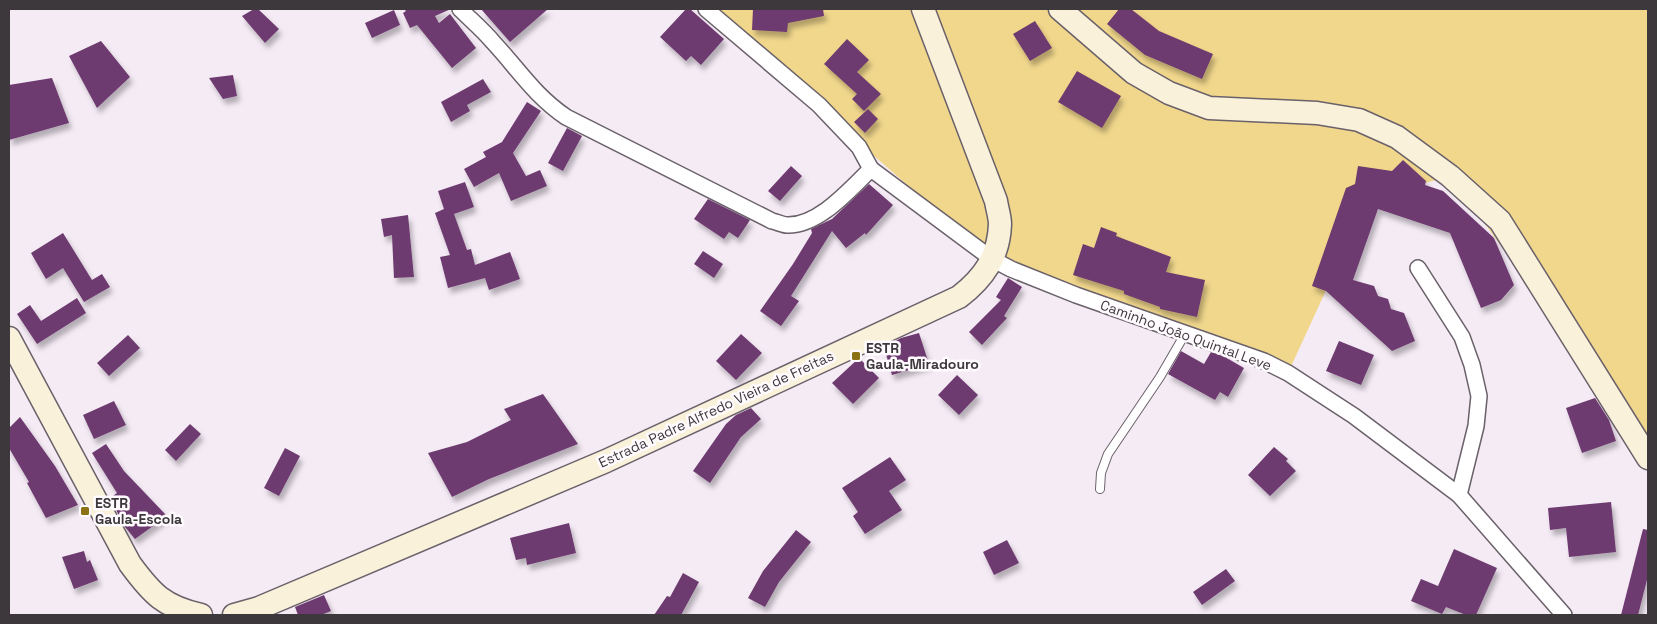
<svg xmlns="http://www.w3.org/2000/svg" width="1657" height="624" viewBox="0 0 1657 624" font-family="'Space Grotesk',sans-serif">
	<defs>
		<filter id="shadow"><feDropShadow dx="3" dy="5.5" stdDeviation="2.5" flood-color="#0004"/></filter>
	</defs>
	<rect width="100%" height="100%" fill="#f5ebf5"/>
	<path fill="#f1d78c" d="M706 9H1648V458L1601 383 1450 176 1368 199 1288 373 992 259Z"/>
	<g fill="#6e3a70" filter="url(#shadow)">
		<path d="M254 9H258L279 29 265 43 242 16Z"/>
		<path d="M404 9H451L435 16 439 23 450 14 476 48 452 68 417 25 410 28 403 13 406 11Z"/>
		<path d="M481 9H548L510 42Z"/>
		<path d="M686 9H690L724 39 701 65 691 56 686 61 660 37Z"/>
		<path d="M753 9H823L824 16 788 23 787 32 752 30Z"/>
		<path d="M1119 9H1131L1159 31 1213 54 1202 79 1145 55 1107 24Z"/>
		<path d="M394 10 400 25 372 38 365 23Z"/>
		<path d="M1035 21 1052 48 1030 61 1013 34Z"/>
		<path d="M847 39 869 60 857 72 881 94 864 111 852 99 857 94 824 64Z"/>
		<path d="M101 41 130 77 97 108 69 56Z"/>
		<path d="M1077 71 1121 96 1102 128 1058 102Z"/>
		<path d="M233 75 237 96 223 99 209 78Z"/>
		<path d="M52 78 69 123 9 140V85Z"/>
		<path d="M483 79 491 92 467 105 470 111 451 122 441 102Z"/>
		<path d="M527 102 541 111 513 153 526 176 540 170 547 186 511 201 499 173 474 187 464 169 486 157 483 152 502 142Z"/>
		<path d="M868 109 878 119 865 133 854 122Z"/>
		<path d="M567 128 582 136 563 171 548 163Z"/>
		<path d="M1403 160 1426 181 1425 185 1443 191 1494 238 1514 285 1501 300 1481 308 1450 233 1378 209 1353 280 1374 286 1378 296 1388 299 1391 309 1404 313 1415 341 1392 351 1326 291 1312 286 1346 188 1355 184 1358 166 1392 171Z"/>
		<path d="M791 166 802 176 780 201 768 191Z"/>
		<path d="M465 182 474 207 454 214 467 250 471 249 475 265 510 252 520 279 489 290 485 278 448 288 440 257 450 255 435 213 444 209 438 191Z"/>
		<path d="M869 184 893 205 866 235 865 233 846 248 832 231 791 296 799 301 781 326 760 311 793 264 812 233 811 229 832 219Z"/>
		<path d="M708 199 750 220 738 238 729 232 724 239 694 219Z"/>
		<path d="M408 215 414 277 394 278 392 235 384 237 381 219Z"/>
		<path d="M1101 227 1117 233 1116 236 1171 257 1166 272 1205 280 1197 317 1160 309V307L1124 294V291L1073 275 1083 244 1094 248Z"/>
		<path d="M63 233 92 280 102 274 110 287 84 302 63 268 46 279 31 253Z"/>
		<path d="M703 251 723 264 714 278 694 264Z"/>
		<path d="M1008 278 1022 287 1004 316 1007 318 982 345 969 332 1001 300 996 297Z"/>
		<path d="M77 298 86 313 37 344 17 314 30 305 41 321Z"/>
		<path d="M919 333 929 364 892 375 884 347 901 338Z"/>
		<path d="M741 334 762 353 736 380 716 361Z"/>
		<path d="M128 335 140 348 109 376 97 363Z"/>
		<path d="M1339 341 1374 355 1361 385 1326 371Z"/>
		<path d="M1181 351 1204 364 1211 352 1225 357 1244 368 1228 397 1220 392 1215 400 1168 374Z"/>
		<path d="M859 358 879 378 853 404 832 383Z"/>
		<path d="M957 375 978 395 959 415 938 395Z"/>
		<path d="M543 394 578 444 489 479 452 497 428 453 467 442 511 420 504 409Z"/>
		<path d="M1595 398 1609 420 1616 441 1582 453 1566 408Z"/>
		<path d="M114 401 126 425 94 439 83 415Z"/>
		<path d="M751 408 761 419 741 437 710 483 693 471 726 424 736 415Z"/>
		<path d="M20 417 55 466 78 505 46 518 27 483 29 482 9 448V428Z"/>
		<path d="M190 424 201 434 176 461 165 450Z"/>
		<path d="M106 444 124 471 167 516 135 539 125 527 110 498 117 493 92 453Z"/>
		<path d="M1274 447 1288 459 1286 461 1296 471 1270 496 1248 475Z"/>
		<path d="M285 448 300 456 279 496 264 488Z"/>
		<path d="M890 457 906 480 889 491 902 510 865 534 853 516 858 512 842 488Z"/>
		<path d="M1611 502 1616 552 1569 557 1566 528 1550 530 1548 508Z"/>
		<path d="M569 523 576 553 527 565 526 558 516 560 510 538Z"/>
		<path d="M1643 529 1648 530V576L1638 615H1621Z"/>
		<path d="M796 530 811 542 779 582 765 607 748 598 763 571Z"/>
		<path d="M1007 540 1019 563 994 575 983 552Z"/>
		<path d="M1454 549 1497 568 1476 615H1466L1446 607 1442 614 1411 601 1421 579 1438 586Z"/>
		<path d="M84 551 87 562 90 560 98 580 74 589 62 557Z"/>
		<path d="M1226 569 1235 581 1202 605 1193 592Z"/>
		<path d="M683 573 699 582 681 615H654L667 596 670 597Z"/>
		<path d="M324 595 331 611 321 615H298L295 607Z"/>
	</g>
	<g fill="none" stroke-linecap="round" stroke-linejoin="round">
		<g stroke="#6a616a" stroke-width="10">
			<path id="lane" d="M1100 489 1101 473 1108 454 1160 377 1185 334"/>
		</g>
		<g stroke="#6a616a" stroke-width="18">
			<g id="street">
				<path d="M460 9C471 20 483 30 493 42 519 70 534 95 566 117L772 221C777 222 783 225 787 225 819 226 850 189 871 169"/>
				<path d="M706 9 819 105 859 147 871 169 992 259 1011 269 1076 295 1264 361 1288 373 1354 416 1459 495 1564 615"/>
				<path d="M1418 268 1462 337 1472 365 1479 396 1476 426 1459 495"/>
			</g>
		</g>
		<g stroke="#6a616a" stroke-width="25">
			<g id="secondary">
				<path d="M1060 9 1134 73 1169 93 1209 108 1317 113 1359 120 1397 137 1450 176 1500 221 1648 458"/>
				<path d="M9 338 130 564C152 594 164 607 201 615"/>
				<path d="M234 615 259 608 606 461 959 297C984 278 999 256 1000 224 1000 217 997 208 996 201L923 9"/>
			</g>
		</g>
		<use href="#lane" stroke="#fff" stroke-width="8"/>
		<use href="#street" stroke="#fff" stroke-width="15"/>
		<use href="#secondary" stroke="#f9f1da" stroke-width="22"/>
	</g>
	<g fill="#8c7115" stroke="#fffbff" stroke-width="2">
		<rect x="851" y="351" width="10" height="10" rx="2.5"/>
		<rect x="80" y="506" width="10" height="10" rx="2.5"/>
	</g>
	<g text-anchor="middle" stroke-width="5" stroke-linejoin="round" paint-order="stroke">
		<g font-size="14" fill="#3c383c" stroke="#fffbff">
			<text transform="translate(1186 335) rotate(20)" y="5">Caminho João Quintal Leve</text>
			<text transform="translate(716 409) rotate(-25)" y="5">Estrada Padre Alfredo Vieira de Freitas</text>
		</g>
		<g font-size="14" font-weight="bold" fill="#3c383c" stroke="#fffbff" text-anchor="start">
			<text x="866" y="353">ESTR<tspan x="866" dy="16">Gaula-Miradouro</tspan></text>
			<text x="95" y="508">ESTR<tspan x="95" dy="16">Gaula-Escola</tspan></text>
		</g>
	</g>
	<rect width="1657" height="624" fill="none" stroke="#3c383c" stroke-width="20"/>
</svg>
